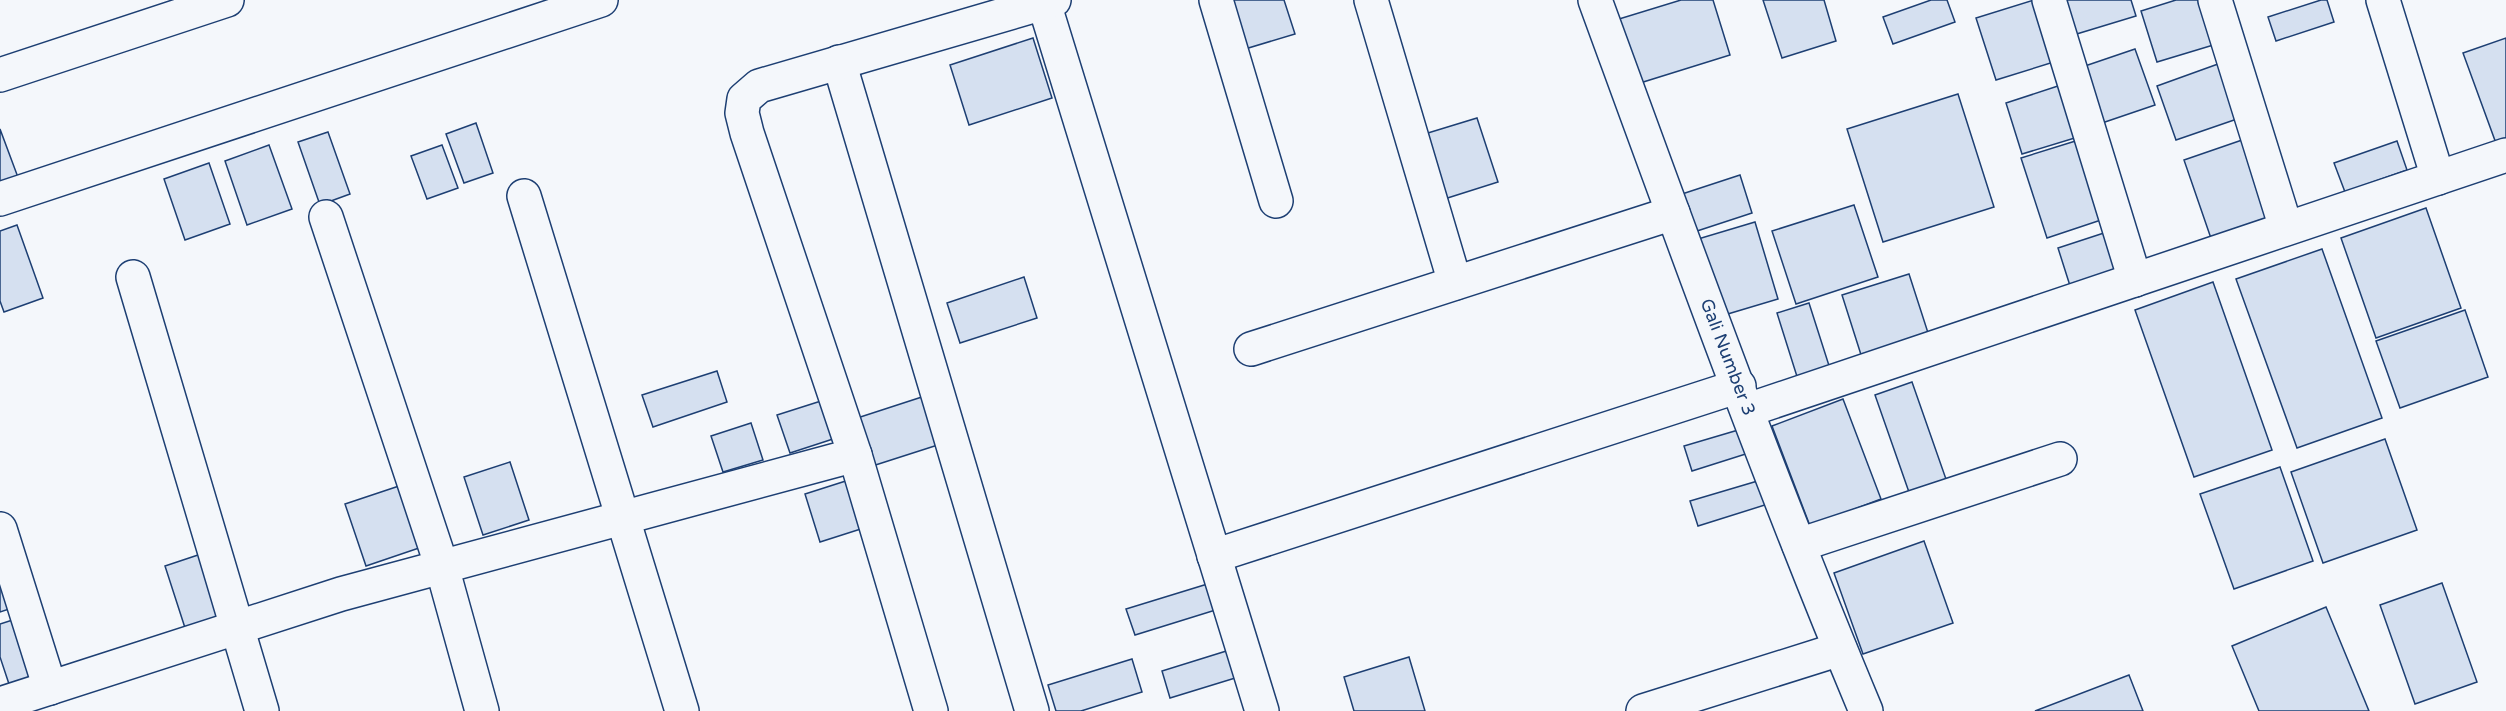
<svg xmlns="http://www.w3.org/2000/svg" width="2506" height="711" viewBox="0 0 2506 711" font-family="'Varela Round',sans-serif">
	<rect width="100%" height="100%" fill="#f4f7fb"/>
	<g fill="#d5e0f0" stroke="#1d3f73" stroke-width="1.5">
		<path d="M1230 0H1284L1295 34 1245 49Z"/>
		<path d="M1681 0H1713L1730 55 1640 83 1619 19Z"/>
		<path d="M1763 0H1824L1836 41 1782 58Z"/>
		<path d="M1931 0H1947L1955 22 1893 44 1883 17Z"/>
		<path d="M2034 0 2057 61 1996 80 1976 18Z"/>
		<path d="M2058 0H2131L2136 16 2070 36Z"/>
		<path d="M2176 0H2206L2220 43 2157 62 2141 11Z"/>
		<path d="M2321 0H2327L2334 22 2276 41 2268 17Z"/>
		<path d="M1033 38 1052 98 969 125 950 65Z"/>
		<path d="M2506 38V143L2497 146 2463 53Z"/>
		<path d="M2135 49 2155 105 2102 123 2082 67Z"/>
		<path d="M2218 64 2237 119 2176 140 2157 86Z"/>
		<path d="M2061 85 2078 137 2022 154 2006 103Z"/>
		<path d="M1958 94 1994 207 1883 242 1847 129Z"/>
		<path d="M1477 118 1498 182 1438 201 1418 136Z"/>
		<path d="M476 123 493 173 464 183 446 134Z"/>
		<path d="M0 129 19 180 0 187Z"/>
		<path d="M328 132 350 194 320 205 298 142Z"/>
		<path d="M2082 139 2107 218 2047 238 2021 158Z"/>
		<path d="M2245 139 2276 225 2214 247 2184 160Z"/>
		<path d="M2397 141 2407 170 2345 192 2334 163Z"/>
		<path d="M269 145 292 209 247 225 225 161Z"/>
		<path d="M442 145 458 188 427 199 411 156Z"/>
		<path d="M209 163 230 224 185 240 164 179Z"/>
		<path d="M1740 175 1752 213 1694 232 1682 194Z"/>
		<path d="M1854 205 1878 277 1796 304 1772 231Z"/>
		<path d="M2426 208 2461 308 2376 338 2341 238Z"/>
		<path d="M1755 222 1778 299 1721 316 1698 239Z"/>
		<path d="M17 225 43 298 4 312 0 301V231Z"/>
		<path d="M2110 231 2124 276 2072 292 2058 248Z"/>
		<path d="M2322 249 2382 418 2297 448 2236 279Z"/>
		<path d="M1909 274 1930 339 1863 361 1842 295Z"/>
		<path d="M1024 277 1037 318 960 343 947 303Z"/>
		<path d="M2213 282 2272 450 2194 477 2135 310Z"/>
		<path d="M1809 303 1832 375 1800 386 1777 313Z"/>
		<path d="M2465 310 2488 377 2400 408 2376 341Z"/>
		<path d="M717 371 727 402 653 427 642 395Z"/>
		<path d="M1912 382 1947 482 1910 495 1875 395Z"/>
		<path d="M928 395 944 443 863 469 848 421Z"/>
		<path d="M1843 399 1881 499 1810 526 1772 426Z"/>
		<path d="M821 401 833 439 790 453 777 415Z"/>
		<path d="M751 423 763 460 723 472 711 436Z"/>
		<path d="M1745 428 1752 452 1692 471 1684 446Z"/>
		<path d="M2385 439 2417 530 2323 563 2291 472Z"/>
		<path d="M510 462 529 520 483 535 464 477Z"/>
		<path d="M2280 467 2313 561 2234 589 2200 494Z"/>
		<path d="M852 479 867 527 820 542 805 494Z"/>
		<path d="M1761 480 1768 504 1698 526 1690 501Z"/>
		<path d="M399 486 419 548 366 566 345 504Z"/>
		<path d="M1924 541 1953 623 1863 654 1834 573Z"/>
		<path d="M201 554 223 622 187 634 165 566Z"/>
		<path d="M0 559 21 605 0 612Z"/>
		<path d="M1214 582 1222 608 1135 635 1126 609Z"/>
		<path d="M2442 583 2477 682 2415 704 2380 605Z"/>
		<path d="M2326 607 2369 711H2259L2232 646Z"/>
		<path d="M22 617 40 674 9 684 0 657V624Z"/>
		<path d="M1236 648 1245 675 1170 698 1162 671Z"/>
		<path d="M1409 657 1425 711H1354L1344 677Z"/>
		<path d="M1132 659 1142 692 1081 711H1056L1048 685Z"/>
		<path d="M2129 675 2143 711H2035Z"/>
	</g>
	<g fill="none" stroke-linecap="round" stroke-linejoin="round">
		<g stroke="#1d3f73" stroke-width="36">
			<g id="street">
				<path d="M1216 0 1276 201"/>
				<path d="M1371 0 1455 283"/>
				<path d="M1595 0C1682 238 1768 477 1866 711"/>
				<path d="M2049 0 2135 280"/>
				<path d="M2215 0 2286 228"/>
				<path d="M2383 0 2438 178"/>
				<path d="M1044 3 1262 711"/>
				<path d="M839 62 1032 711"/>
				<path d="M0 75 227 0"/>
				<path d="M524 196 682 711"/>
				<path d="M0 199 601 0"/>
				<path d="M326 217 442 567 482 711"/>
				<path d="M133 277 262 711"/>
				<path d="M1251 349 1673 213"/>
				<path d="M1748 410 2506 155"/>
				<path d="M855 455 931 711"/>
				<path d="M0 529 50 688"/>
				<path d="M1799 545 2060 459"/>
				<path d="M1214 556 1739 386"/>
				<path d="M0 704 341 594 855 455 747 133 742 113 744 99 759 86 1054 0"/>
				<path d="M1643 711 1840 649"/>
			</g>
		</g>
		<use href="#street" stroke="#f4f7fb" stroke-width="33"/>
	</g>
	<g text-anchor="middle" stroke-width="4.5" stroke-linejoin="round" paint-order="stroke">
		<g font-size="18" fill="#1d3f73" stroke="#f4f7fb">
			<text transform="translate(1728 357) rotate(69)" y="6">Gali Number 3</text>
		</g>
	</g>
</svg>
